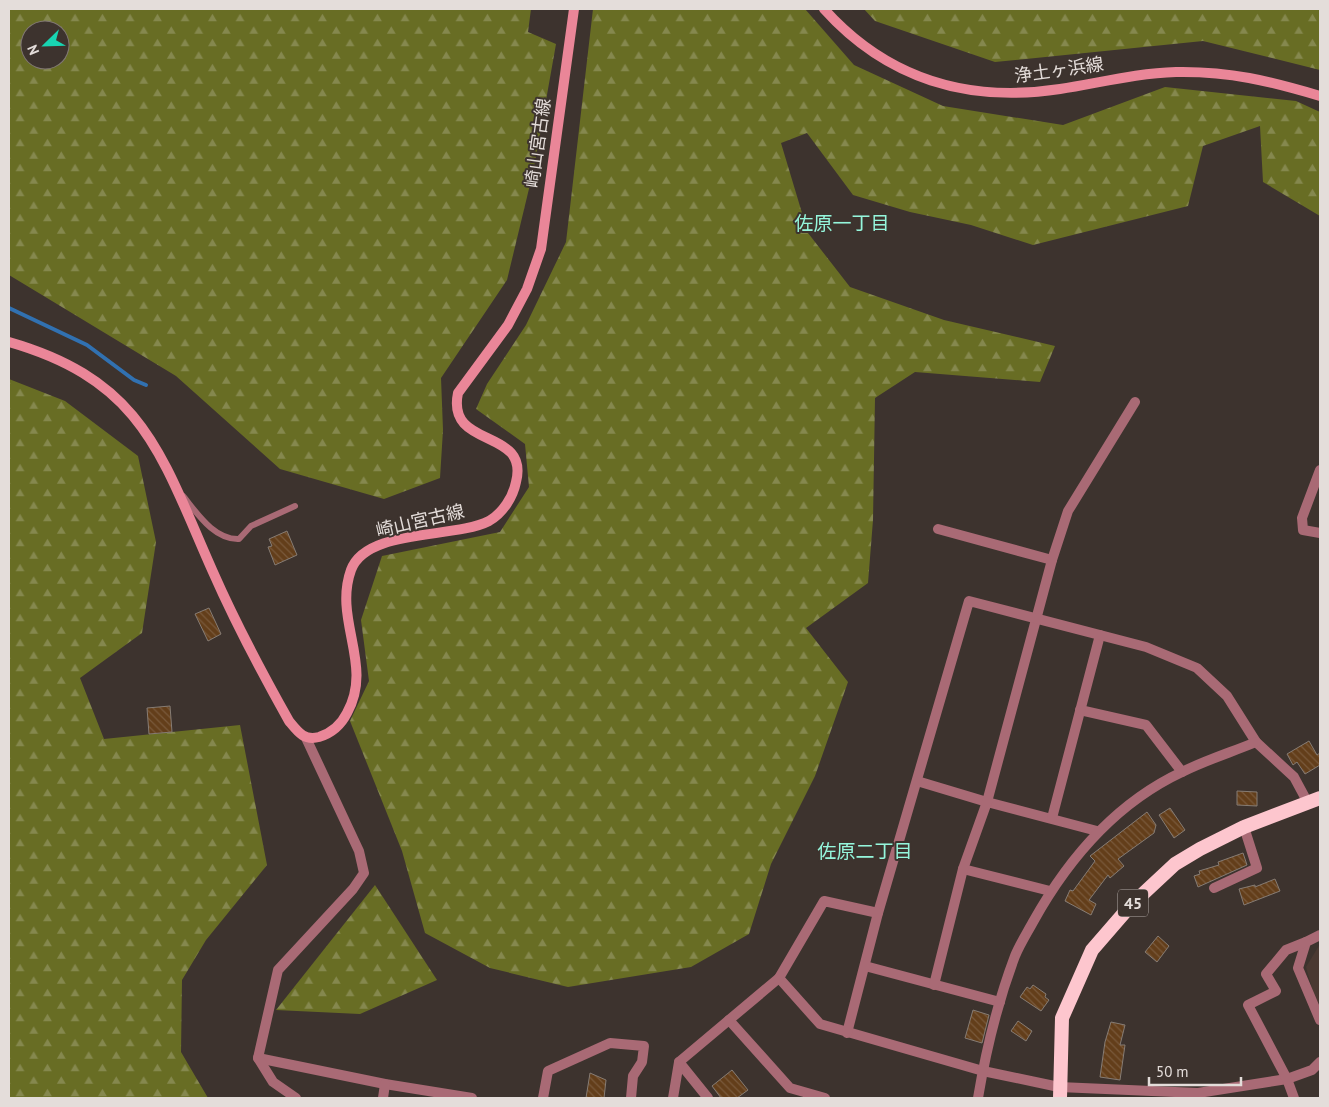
<svg xmlns="http://www.w3.org/2000/svg" width="1329" height="1107" viewBox="0 0 1329 1107" font-family="'PT Sans','Noto Sans JP',sans-serif">
	<defs>
		<pattern id="forest-firs" width="22" height="20" patternUnits="userSpaceOnUse" patternTransform="scale(1.25)"><rect width="22" height="20" fill="#686d24"/><path d="M5 1l3.5 6h-7zM16 11l3.5 6h-7z" fill="#85884e"/></pattern>
		<pattern id="building-back-hatch" width="6" height="6" patternUnits="userSpaceOnUse" patternTransform="scale(1.25)"><rect width="6" height="6" fill="#633e1a"/><path d="M-1 5l2 2M0 0l6 6M5-1l2 2" fill="none" stroke="#79593b"/></pattern>
	</defs>
	<rect width="100%" height="100%" fill="#3d332e"/>
	<path fill="#4a3932" d="M1320 944V1006L1314 995 1306 967Z"/>
	<g fill="url(#forest-firs)" fill-rule="evenodd">
		<path d="M9 9H531L528 32 556 44 534 168 507 280 441 378 443 430 440 478 384 499 280 469 176 376 9 275ZM30 30H60V60H30Z"/>
		<path d="M593 9H805L854 65 943 106 1063 125 1165 87 1296 101 1320 112V216L1263 182 1260 126 1203 146 1188 206 1033 245 971 225 910 212 853 195 807 133 781 143 808 233 850 287 944 320 1055 346 1040 382 915 372 875 398 873 520 868 583 806 628 848 682 815 776 771 864 749 934 691 967 568 987 490 968 425 933 402 851 350 721 369 681 361 620 382 556 500 532 529 487 525 444 476 409 487 384 526 325 566 242Z"/>
		<path d="M864 9H1320V70L1203 41 995 62 875 21Z"/>
		<path d="M9 379 65 401 138 456 156 542 142 633 80 678 104 739 240 725 267 865 206 940 182 980 181 1052 208 1098H9Z"/>
		<path d="M375 885 437 980 360 1014 276 1010Z"/>
	</g>
	<g fill="none" stroke-linecap="round" stroke-linejoin="round">
		<path stroke="#3171b1" stroke-width="4" d="M9 308 87 345 134 380 146 385"/>
	</g>
	<g fill="url(#building-back-hatch)" stroke="#867c74">
		<path d="M287 531 297 555 275 565 268 547 272 546 269 539Z"/>
		<path d="M209 608 221 634 208 641 195 614Z"/>
		<path d="M170 706 172 732 149 734 147 708Z"/>
		<path d="M1309 741 1317 755 1320 753V765L1305 774 1297 762 1293 765 1287 754Z"/>
		<path d="M1237 791 1257 792V806L1237 805Z"/>
		<path d="M1170 808 1185 830 1174 838 1159 815Z"/>
		<path d="M1147 812 1156 825 1154 833 1118 859 1124 866 1110 878 1108 875 1089 900 1096 904 1091 915 1065 901 1070 890 1073 891 1095 861 1090 856Z"/>
		<path d="M1243 853 1247 865 1198 887 1194 876 1200 874 1199 871 1219 865 1218 862Z"/>
		<path d="M1275 879 1280 891 1244 905 1239 889 1255 885V887Z"/>
		<path d="M1158 936 1169 946 1157 962 1145 952Z"/>
		<path d="M1033 985 1046 994 1045 997 1049 1000 1041 1011 1020 997 1027 987 1030 989Z"/>
		<path d="M973 1010 989 1015 982 1043 965 1038Z"/>
		<path d="M1018 1021 1032 1031 1026 1041 1011 1031Z"/>
		<path d="M1111 1022 1125 1025 1120 1045H1125L1120 1080 1100 1077 1105 1042Z"/>
		<path d="M732 1070 748 1090 737 1098H721L712 1086Z"/>
		<path d="M590 1073 606 1080 604 1098H586Z"/>
	</g>
	<g fill="none" stroke-linecap="round" stroke-linejoin="round">
		<path stroke="#a96a75" stroke-width="6" d="M183 496C197 513 214 540 239 539L251 526 295 506"/>
		<g stroke="#a96a75" stroke-width="10">
			<path d="M1320 470 1302 518 1303 530 1320 533"/>
			<path d="M938 529 1052 560"/>
			<path d="M1080 710 1146 725 1182 772"/>
			<path d="M917 781 987 802 1097 831"/>
			<path d="M1052 818 1100 635"/>
			<path d="M963 869 1050 891"/>
			<path d="M1214 888 1257 868 1244 827"/>
			<path d="M1320 935 1306 942 1298 968 1320 1020"/>
			<path d="M865 966 1000 1002"/>
			<path d="M779 978 820 1024 983 1071 1059 1087 1198 1093 1287 1079 1312 1070 1320 1062"/>
			<path d="M934 985 963 869 987 802 1052 560 1068 511 1135 402"/>
			<path d="M729 1020 790 1088 825 1098"/>
			<path d="M847 1033 878 913 969 601 1146 647 1197 668 1227 696 1256 742 1294 777 1308 803"/>
			<path d="M258 1058 385 1084 472 1098"/>
			<path d="M679 1062 708 1098"/>
			<path d="M296 1098 273 1082 258 1058 278 970 353 889 364 873 359 851 306 738"/>
			<path d="M383 1098 385 1084"/>
			<path d="M543 1098 548 1071 610 1043 644 1046 642 1062 633 1076 631 1098"/>
			<path d="M673 1098 679 1062 779 978 824 901 878 913"/>
			<path d="M978 1098C986 1050 998 1001 1015 956 1020 944 1027 933 1033 922 1068 859 1116 803 1182 772 1206 760 1232 752 1256 742"/>
			<path d="M1294 1098 1287 1079 1248 1005 1276 991 1266 974 1286 950 1306 942"/>
		</g>
		<g stroke="#ea8698" stroke-width="10">
			<path d="M824 9C887 79 968 103 1060 89 1099 83 1136 73 1176 72 1230 71 1269 81 1320 96"/>
			<path d="M9 342C144 381 161 455 213 572 235 622 262 673 289 721 298 732 304 741 319 737 332 733 341 725 347 713 374 665 333 620 351 570 366 528 454 539 489 521 503 513 513 497 516 482 530 427 446 450 458 393L508 325 527 289 541 249 574 9"/>
		</g>
		<path stroke="#fdc6ce" stroke-width="14" d="M1060 1098 1062 1018 1092 950 1131 905 1175 864 1200 849 1244 827 1320 798"/>
	</g>
	<g text-anchor="middle" stroke-width="4" stroke-linejoin="round" paint-order="stroke">
		<rect fill="#3d332e" stroke="#b2aaa6" stroke-width="1" x="1118" y="889.5" width="30" height="27" rx="4"/>
		<g font-size="16" font-weight="bold" fill="#e4ddda">
			<text x="1133" y="909">45</text>
		</g>
		<g font-size="18" fill="#e4ddda" stroke="#3d332e">
			<text transform="translate(1059 70) rotate(-8)" y="6">浄土ヶ浜線</text>
			<text transform="translate(538 143) rotate(-82)" y="6">崎山宮古線</text>
			<text transform="translate(420 521) rotate(-13)" y="6">崎山宮古線</text>
		</g>
		<g font-size="19" fill="#95f6dc" stroke="#3d332e">
			<text x="842" y="230">佐原一丁目</text>
			<text x="865" y="858">佐原二丁目</text>
		</g>
	</g>
	<rect width="1329" height="1107" fill="none" stroke="#e4ddda" stroke-width="20"/>
	<g transform="translate(45 45) rotate(247)"><circle r="24" fill="#3d332e" stroke="#807773"/>
	<path d="M0-4L9 19L0 12L-9 19Z" fill="#18d5b2"/>
	<text y="-8" font-size="14" font-weight="bold" text-anchor="middle" fill="#e4ddda">N</text>
	</g>
	<path d="M1149 1077v8h92v-8" fill="none" stroke="#e4ddda" stroke-width="2.5"/>
	<text x="1156" y="1077" font-size="15" fill="#e4ddda" stroke="#3d332e" stroke-width="4" paint-order="stroke">50 m</text>
</svg>
